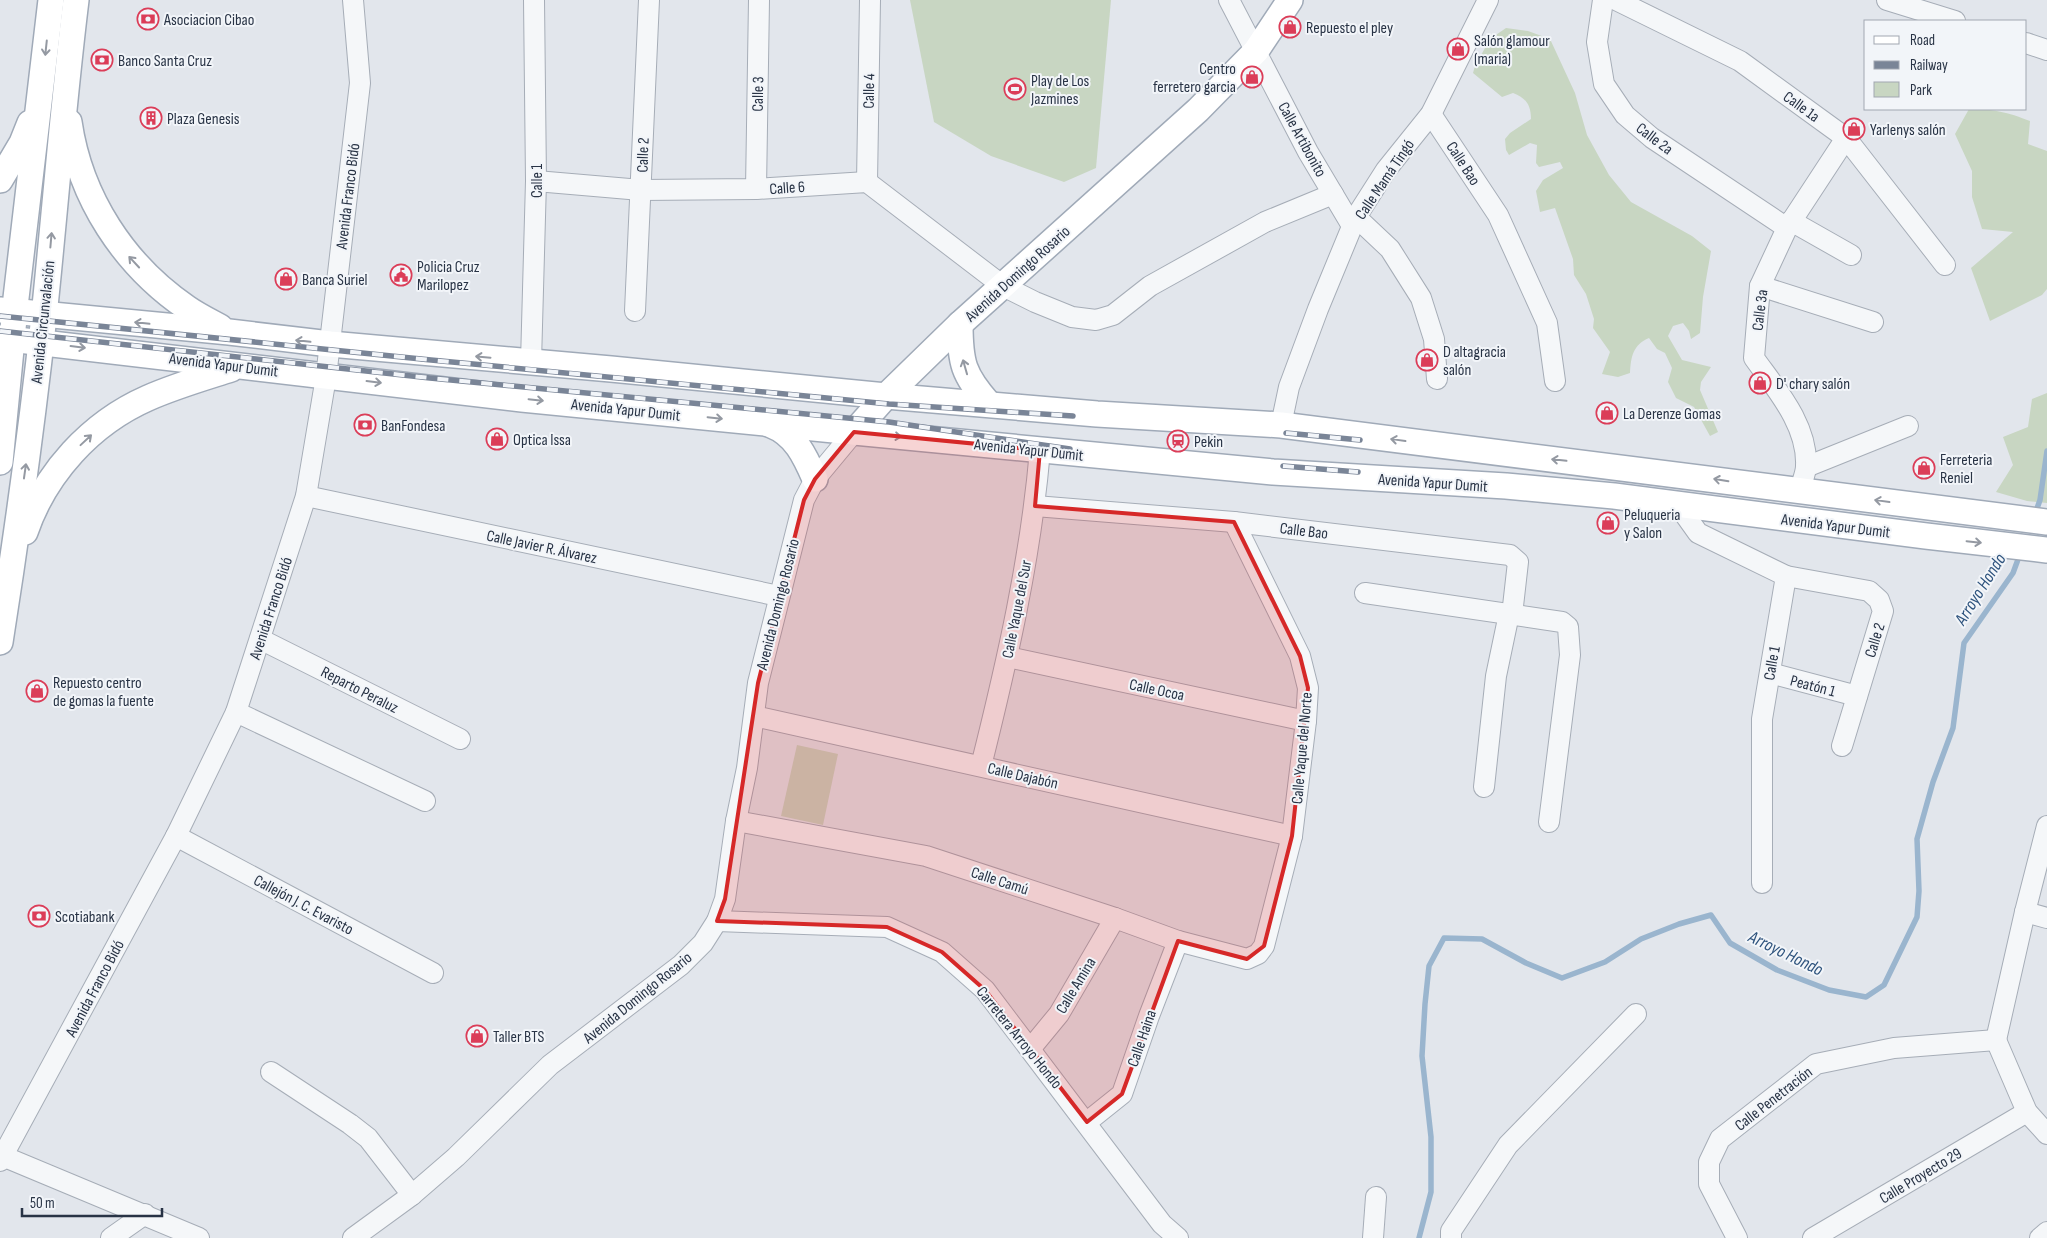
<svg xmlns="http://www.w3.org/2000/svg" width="2047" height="1238" viewBox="0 0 2047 1238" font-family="'Sofia Sans Condensed',sans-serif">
	<rect width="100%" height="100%" fill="#e2e6ec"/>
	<g fill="#c8d6c2">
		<path d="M910 0H1111L1096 168 1064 182 991 156 934 122Z"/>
		<path d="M1506 28 1528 31 1550 39 1575 93 1587 135 1609 175 1631 202 1692 236 1711 251 1703 297 1700 333 1691 339 1689 331 1683 323 1673 326 1668 336 1682 360 1711 367 1701 382 1700 390 1718 432 1710 436 1694 407 1676 398 1668 382 1672 368 1665 353 1657 349 1649 338C1633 345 1631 356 1630 373L1618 377 1602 374 1610 352 1593 328 1594 319 1586 294 1574 275 1573 259 1555 208 1540 212 1536 191 1543 180 1563 168 1560 162 1539 167 1536 163 1537 145 1530 143 1509 155 1506 150 1505 139 1510 133 1531 119C1531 105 1526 98 1513 93L1502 97 1473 73 1475 66 1490 39Z"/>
		<path d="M1969 109C1994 109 2007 112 2030 121L2028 144 2047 151V289L2042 295 1990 321 1971 268 2013 232 1982 229 1972 197V171L1955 134Z"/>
		<path d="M2047 393V503L2027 501 1996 492 2013 465 2003 437 2028 427 2032 399Z"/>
		<path d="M797 745 838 754 823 825 781 816Z"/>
	</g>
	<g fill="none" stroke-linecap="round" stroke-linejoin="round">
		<g stroke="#9ab5ce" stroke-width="5.5">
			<path d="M2035 514 2040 500 2047 451"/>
			<path d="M1419 1238 1431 1192V1137L1422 1056 1425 1004 1429 966 1444 938 1482 939 1526 963 1562 978 1605 962 1641 939 1679 924 1711 915 1730 943 1777 970 1829 990 1866 997 1884 985 1917 917 1919 891 1917 839 1933 782 1953 728 1964 643 2013 573 2020 554"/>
		</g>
		<g stroke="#a6adb7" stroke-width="22">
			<g id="minor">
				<path d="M1229 0 1308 152 1352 226"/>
				<path d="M1603 0 1597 42 1604 84 1625 115 1652 138 1787 228"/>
				<path d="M1616 0 1740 61 1846 138 1945 265"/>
				<path d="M1887 0 1955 21"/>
				<path d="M2026 43 2047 50"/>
				<path d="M1431 114 1498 215 1547 323 1555 381"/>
				<path d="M536 181 641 190 756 189 867 182 1003 286 1035 302 1072 317 1096 320 1113 315 1150 286 1265 222 1333 194"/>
				<path d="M867 182 870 0"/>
				<path d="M756 189 759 0"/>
				<path d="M1356 217 1390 249 1421 298 1434 339 1437 379"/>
				<path d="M1791 221 1851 255"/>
				<path d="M1760 286 1873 322"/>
				<path d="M635 311 649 0"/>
				<path d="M531 362 536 181 534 0"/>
				<path d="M1281 425 1289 387 1318 309 1356 217 1386 170 1431 114 1488 0"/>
				<path d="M1806 467 1908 426"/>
				<path d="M1800 489C1802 482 1806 473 1806 466 1808 425 1776 389 1754 358L1760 286 1787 228 1846 138"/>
				<path d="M306 496 779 596"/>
				<path d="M1678 505 1698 533 1786 576 1762 719V883"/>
				<path d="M1035 506 1234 522 1510 555 1518 562 1512 615"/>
				<path d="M1786 576 1869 591 1879 600 1883 611 1842 746"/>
				<path d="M1365 593 1562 622 1568 627 1570 655 1549 822"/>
				<path d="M260 639 460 739"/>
				<path d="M1008 657 1306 721"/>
				<path d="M1770 673 1857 696"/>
				<path d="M236 712 425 801"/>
				<path d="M754 716 1292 836"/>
				<path d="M981 766C1007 662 1031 557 1040 450"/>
				<path d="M1484 787 1496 676 1509 614"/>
				<path d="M736 821 926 856 1115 918 1178 941 1247 959 1258 954 1264 946 1292 836 1306 721 1308 688 1300 656 1234 522"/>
				<path d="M176 836 433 973"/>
				<path d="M2025 912 2047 918"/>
				<path d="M717 921 887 927 942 952 985 990 1162 1224 1178 1238"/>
				<path d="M1996 1040 2025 912 2047 826"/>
				<path d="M1996 1040 2027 1112 2047 1134"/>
				<path d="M1031 1048 1059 1014 1115 918"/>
				<path d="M271 1072 350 1124 368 1138 412 1195"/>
				<path d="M1087 1122 1122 1094 1149 1016 1178 941"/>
				<path d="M0 1155 199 1238"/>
				<path d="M0 1161 176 836 236 712 306 496 326 377 360 83 353 0"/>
				<path d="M111 1238 145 1214"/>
				<path d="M353 1238 412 1195 456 1157 550 1065 681 965 703 943 717 921 725 899 736 821 747 768 758 683 804 500 815 479 854 432"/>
				<path d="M1373 1238 1376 1197"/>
				<path d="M1451 1238V1231L1508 1145 1636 1014"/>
				<path d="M1737 1238 1709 1184V1162L1720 1139 1816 1064 1894 1048 1996 1040"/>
				<path d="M1813 1238 2027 1112"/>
				<path d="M2040 1238 2047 1232"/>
			</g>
		</g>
		<g stroke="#a0aab8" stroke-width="28">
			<g id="major">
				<path d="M69 122C80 198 124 265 187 308 197 315 209 321 220 327"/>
				<path d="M0 180 22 143 30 123"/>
				<path d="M0 310 229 332 330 344 611 369 886 396 1097 414 1281 425 2047 522"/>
				<path d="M960 324C960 362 963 375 989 404"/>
				<path d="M0 338 522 399 854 432 1273 472 1506 486 1614 496 1926 536 2047 550"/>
				<path d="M771 425C795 434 805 456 815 479"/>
				<path d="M854 432 886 396 960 324 1198 110 1256 51 1290 0"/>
				<path d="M0 462 16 298 51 0"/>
				<path d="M25 532C45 473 91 423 148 398 175 386 203 378 231 369"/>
				<path d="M0 642C17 534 32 425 44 316 55 211 63 105 76 0"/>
			</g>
		</g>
		<use href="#minor" stroke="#f5f7f9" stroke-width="20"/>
		<use href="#major" stroke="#fff" stroke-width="25"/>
		<g stroke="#7a8597" stroke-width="5.5">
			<g id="rail">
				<path d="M0 316 431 360 889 404 1073 416"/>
				<path d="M0 331 430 378 889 422 1070 449"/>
				<path d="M1286 433 1360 440"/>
				<path d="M1283 466 1358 472"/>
			</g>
		</g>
		<use href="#rail" stroke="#f2f5f9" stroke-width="4" stroke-dasharray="11" stroke-linecap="butt"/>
	</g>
	<defs><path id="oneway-shaft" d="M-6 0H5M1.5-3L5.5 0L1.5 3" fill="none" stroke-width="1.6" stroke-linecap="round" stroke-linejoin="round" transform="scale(1.25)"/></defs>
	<g stroke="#9499a2">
		<use href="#oneway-shaft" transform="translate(46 48) rotate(96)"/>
		<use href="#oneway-shaft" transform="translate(51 240) rotate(-85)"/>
		<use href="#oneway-shaft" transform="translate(134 262) rotate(-133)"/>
		<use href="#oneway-shaft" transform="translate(142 323) rotate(-174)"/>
		<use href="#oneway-shaft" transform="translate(303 341) rotate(-174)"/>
		<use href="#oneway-shaft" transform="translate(78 347) rotate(7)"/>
		<use href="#oneway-shaft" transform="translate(483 357) rotate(-175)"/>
		<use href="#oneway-shaft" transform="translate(965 367) rotate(-106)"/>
		<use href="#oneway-shaft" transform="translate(374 382) rotate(7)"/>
		<use href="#oneway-shaft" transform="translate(536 400) rotate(6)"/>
		<use href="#oneway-shaft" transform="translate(715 418) rotate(6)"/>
		<use href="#oneway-shaft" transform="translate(894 436) rotate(5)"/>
		<use href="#oneway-shaft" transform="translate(86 440) rotate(-43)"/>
		<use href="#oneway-shaft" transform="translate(1398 440) rotate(-172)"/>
		<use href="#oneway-shaft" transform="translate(1559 460) rotate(-174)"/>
		<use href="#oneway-shaft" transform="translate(25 471) rotate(-82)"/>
		<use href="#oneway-shaft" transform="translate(1721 480) rotate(-171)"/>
		<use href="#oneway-shaft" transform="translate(1882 501) rotate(-172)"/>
		<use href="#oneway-shaft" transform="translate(1974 542) rotate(6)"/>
	</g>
	<path fill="#d62828" fill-opacity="0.2" stroke="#d62828" stroke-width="4" stroke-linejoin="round" d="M854 432 1040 450 1035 506 1234 522 1300 656 1308 688 1292 836 1264 946 1247 959 1178 941 1122 1094 1087 1122 985 990 942 952 887 927 717 921 725 899 758 683 804 500 815 479Z"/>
	<defs>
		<g id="bank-ring" transform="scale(1.125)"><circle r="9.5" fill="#f2f5f9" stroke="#db3d58" stroke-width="1.5"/><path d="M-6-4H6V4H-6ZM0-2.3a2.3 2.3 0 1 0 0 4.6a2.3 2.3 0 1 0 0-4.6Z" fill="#db3d58"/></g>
		<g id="shop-ring" transform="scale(1.125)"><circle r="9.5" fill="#f2f5f9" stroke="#db3d58" stroke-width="1.5"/><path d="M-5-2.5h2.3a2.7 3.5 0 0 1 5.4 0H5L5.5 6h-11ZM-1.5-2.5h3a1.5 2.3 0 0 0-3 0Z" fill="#db3d58"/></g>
		<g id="stadium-ring" transform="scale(1.125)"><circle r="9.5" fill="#f2f5f9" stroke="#db3d58" stroke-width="1.5"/><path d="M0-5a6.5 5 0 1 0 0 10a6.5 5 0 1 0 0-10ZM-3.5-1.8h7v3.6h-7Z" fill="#db3d58"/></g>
		<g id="building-ring" transform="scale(1.125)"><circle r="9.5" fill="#f2f5f9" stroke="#db3d58" stroke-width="1.5"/><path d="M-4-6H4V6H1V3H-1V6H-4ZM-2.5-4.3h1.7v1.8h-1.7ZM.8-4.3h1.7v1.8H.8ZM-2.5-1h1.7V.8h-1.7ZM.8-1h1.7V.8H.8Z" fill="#db3d58"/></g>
		<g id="civic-ring" transform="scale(1.125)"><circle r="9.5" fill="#f2f5f9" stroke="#db3d58" stroke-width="1.5"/><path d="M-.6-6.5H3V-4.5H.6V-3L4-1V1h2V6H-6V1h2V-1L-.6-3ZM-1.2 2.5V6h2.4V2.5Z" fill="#db3d58"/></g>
		<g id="station-ring" transform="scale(1.125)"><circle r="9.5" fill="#f2f5f9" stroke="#db3d58" stroke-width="1.5"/><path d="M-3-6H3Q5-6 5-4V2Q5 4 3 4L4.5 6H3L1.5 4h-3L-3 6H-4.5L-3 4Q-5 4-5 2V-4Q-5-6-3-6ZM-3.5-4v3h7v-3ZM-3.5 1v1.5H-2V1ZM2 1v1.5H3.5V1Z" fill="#db3d58"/></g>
	</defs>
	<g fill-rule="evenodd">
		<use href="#bank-ring" x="148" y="19"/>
		<use href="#shop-ring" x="1290" y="27"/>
		<use href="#shop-ring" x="1458" y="49"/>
		<use href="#bank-ring" x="102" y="60"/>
		<use href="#shop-ring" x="1252" y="77"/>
		<use href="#stadium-ring" x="1015" y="89"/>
		<use href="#building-ring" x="151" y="118"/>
		<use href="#shop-ring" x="1854" y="129"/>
		<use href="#civic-ring" x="401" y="275"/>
		<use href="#shop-ring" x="286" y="279"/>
		<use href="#shop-ring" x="1427" y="360"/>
		<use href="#shop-ring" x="1760" y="383"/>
		<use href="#shop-ring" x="1607" y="413"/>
		<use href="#bank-ring" x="365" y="425"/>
		<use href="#shop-ring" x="497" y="439"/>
		<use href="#station-ring" x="1178" y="441"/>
		<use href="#shop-ring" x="1924" y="468"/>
		<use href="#shop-ring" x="1608" y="523"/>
		<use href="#shop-ring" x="37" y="691"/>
		<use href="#bank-ring" x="39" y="916"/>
		<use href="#shop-ring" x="477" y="1036"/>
	</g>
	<g text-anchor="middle" stroke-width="4" stroke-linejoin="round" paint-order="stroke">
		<g font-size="16" fill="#283345" stroke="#f2f5f9" text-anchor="start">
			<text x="164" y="25">Asociacion Cibao</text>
			<text x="1306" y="33">Repuesto el pley</text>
			<text x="1474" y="46">Salón glamour<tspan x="1474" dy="18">(maria)</tspan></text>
			<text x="118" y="66">Banco Santa Cruz</text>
			<text x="1236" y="74" text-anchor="end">Centro<tspan x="1236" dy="18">ferretero garcia</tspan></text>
			<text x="1031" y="86">Play de Los<tspan x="1031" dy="18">Jazmines</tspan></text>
			<text x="167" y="124">Plaza Genesis</text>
			<text x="1870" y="135">Yarlenys salón</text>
			<text x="417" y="272">Policia Cruz<tspan x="417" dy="18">Marilopez</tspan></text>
			<text x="302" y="285">Banca Suriel</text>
			<text x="1443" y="357">D altagracia<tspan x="1443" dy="18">salón</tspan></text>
			<text x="1776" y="389">D' chary salón</text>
			<text x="1623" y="419">La Derenze Gomas</text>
			<text x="381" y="431">BanFondesa</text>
			<text x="513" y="445">Optica Issa</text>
			<text x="1194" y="447">Pekin</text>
			<text x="1940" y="465">Ferreteria<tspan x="1940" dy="18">Reniel</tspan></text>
			<text x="1624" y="520">Peluqueria<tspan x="1624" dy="18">y Salon</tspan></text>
			<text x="53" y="688">Repuesto centro<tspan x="53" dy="18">de gomas la fuente</tspan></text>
			<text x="55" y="922">Scotiabank</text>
			<text x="493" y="1042">Taller BTS</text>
		</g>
		<g font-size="16" fill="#283345" stroke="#f2f5f9">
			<text transform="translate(868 91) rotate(-89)" y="6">Calle 4</text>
			<text transform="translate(757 94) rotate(-89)" y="6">Calle 3</text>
			<text transform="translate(1802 106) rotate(36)" y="6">Calle 1a</text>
			<text transform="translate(1655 138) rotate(37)" y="6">Calle 2a</text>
			<text transform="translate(1303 139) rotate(61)" y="6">Calle Artibonito</text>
			<text transform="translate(642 155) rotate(-88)" y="6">Calle 2</text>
			<text transform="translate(1464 163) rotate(57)" y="6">Calle Bao</text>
			<text transform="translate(1384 179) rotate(-56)" y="6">Calle Mamá Tingó</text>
			<text transform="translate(536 181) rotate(-90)" y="6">Calle 1</text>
			<text transform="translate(787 187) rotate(-4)" y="6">Calle 6</text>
			<text transform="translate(347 196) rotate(-83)" y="6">Avenida Franco Bidó</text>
			<text transform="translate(1017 273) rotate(-42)" y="6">Avenida Domingo Rosario</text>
			<text transform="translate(1759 310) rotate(-83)" y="6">Calle 3a</text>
			<text transform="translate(42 322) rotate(-84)" y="6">Avenida Circunvalación</text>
			<text transform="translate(224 364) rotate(7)" y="6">Avenida Yapur Dumit</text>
			<text transform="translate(626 409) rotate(6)" y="6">Avenida Yapur Dumit</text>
			<text transform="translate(1029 449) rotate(6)" y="6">Avenida Yapur Dumit</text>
			<text transform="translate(1433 482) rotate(4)" y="6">Avenida Yapur Dumit</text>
			<text transform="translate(1836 525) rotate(7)" y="6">Avenida Yapur Dumit</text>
			<text transform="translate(1304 530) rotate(7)" y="6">Calle Bao</text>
			<text transform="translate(542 546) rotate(12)" y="6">Calle Javier R. Álvarez</text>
			<text transform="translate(777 604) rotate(-76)" y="6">Avenida Domingo Rosario</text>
			<text transform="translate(270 608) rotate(-72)" y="6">Avenida Franco Bidó</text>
			<text transform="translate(1016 609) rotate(-79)" y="6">Calle Yaque del Sur</text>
			<text transform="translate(1874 640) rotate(-73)" y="6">Calle 2</text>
			<text transform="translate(1771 663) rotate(-80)" y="6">Calle 1</text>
			<text transform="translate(1813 685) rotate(15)" y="6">Peatón 1</text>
			<text transform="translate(360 689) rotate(27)" y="6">Reparto Peraluz</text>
			<text transform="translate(1157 689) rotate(12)" y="6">Calle Ocoa</text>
			<text transform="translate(1301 748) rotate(-85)" y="6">Calle Yaque del Norte</text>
			<text transform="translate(1023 775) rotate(13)" y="6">Calle Dajabón</text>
			<text transform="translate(1000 880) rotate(18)" y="6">Calle Camú</text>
			<text transform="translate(304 904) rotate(28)" y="6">Callejón J. C. Evaristo</text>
			<text transform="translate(1075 985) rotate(-59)" y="6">Calle Amina</text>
			<text transform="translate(94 988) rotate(-62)" y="6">Avenida Franco Bidó</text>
			<text transform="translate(637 997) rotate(-39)" y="6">Avenida Domingo Rosario</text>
			<text transform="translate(1020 1037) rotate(51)" y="6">Carretera Arroyo Hondo</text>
			<text transform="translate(1141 1038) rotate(-71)" y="6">Calle Haina</text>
			<text transform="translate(1773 1098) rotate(-38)" y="6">Calle Penetración</text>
			<text transform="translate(1920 1175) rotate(-31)" y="6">Calle Proyecto 29</text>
		</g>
		<g font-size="18" font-style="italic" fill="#2e537d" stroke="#f2f5f9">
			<text transform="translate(1980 589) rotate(-58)" y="6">Arroyo Hondo</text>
			<text transform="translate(1786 953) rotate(26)" y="6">Arroyo Hondo</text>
		</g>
	</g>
	<rect x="1864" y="20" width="162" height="90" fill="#f2f5f9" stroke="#a1a7b1"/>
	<rect x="1874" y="36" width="25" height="8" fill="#ffffff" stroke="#a1a7b1"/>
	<text x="1910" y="45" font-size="15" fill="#283345">Road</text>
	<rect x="1874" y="61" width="25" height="8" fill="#7a8597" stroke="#a1a7b1"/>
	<text x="1910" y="70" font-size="15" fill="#283345">Railway</text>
	<rect x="1874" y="82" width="25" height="15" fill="#c8d6c2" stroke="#a1a7b1"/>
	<text x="1910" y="95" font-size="15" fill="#283345">Park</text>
	<path d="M22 1208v8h140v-8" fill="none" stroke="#283345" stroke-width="2.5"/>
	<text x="30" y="1208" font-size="15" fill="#283345" stroke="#f2f5f9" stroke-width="4" paint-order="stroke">50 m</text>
</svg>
